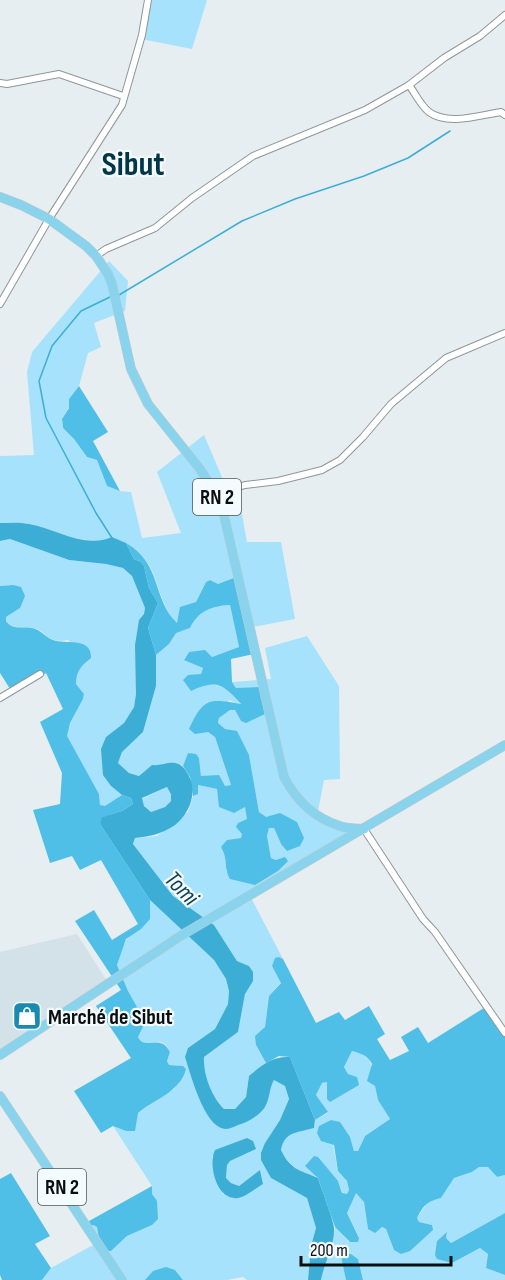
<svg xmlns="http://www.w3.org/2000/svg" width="505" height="1280" viewBox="0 0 505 1280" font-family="'Sofia Sans Condensed',sans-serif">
	<rect width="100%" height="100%" fill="#e6eef1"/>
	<path fill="#d3e2e9" d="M77 934 107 981 0 1051V952Z"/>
	<g fill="#a6e2fb" fill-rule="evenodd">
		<path d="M152 0H207L192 49 141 39Z"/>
		<path d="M109 261 128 281 125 311 94 323 101 347 88 353 79 386 69 399V407L62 419 63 428 74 439 87 457 97 460 107 486 120 491 131 492 142 538 181 533 157 472 204 435 227 489 237 487 247 542H281L295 619 247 628 235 577 218 584 210 580 206 582 196 602 178 624C161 608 160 585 149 565 142 551 127 544 113 537 84 549 57 529 29 524 20 522 9 523 0 523V456L34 455 27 372 32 352Z"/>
		<path d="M10 539 69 560 106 564 123 568 132 576 145 608 136 694 134 707 124 723 106 737 111 786 122 795 105 807 100 806 99 794 66 736 70 723 83 699 84 694 76 684C76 671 81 666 90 658L68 640C45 644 48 631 33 628 22 626 14 631 6 621V617L20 608 13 585 0 586V541Z"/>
		<path d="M230 605 239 647 212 657 189 652 184 659 203 668 201 674 208 683 227 688 242 706 229 700 208 732 215 737 231 785 225 786 201 776 199 758 188 753 183 766C172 762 163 767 152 765L139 776 129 773 118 763 122 752 143 732 156 686V655L169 644 175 633 190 628C198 611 212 606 230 605Z"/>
		<path d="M307 636 339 686 340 779 324 780 317 816 352 834 248 892 283 959 279 957 272 966 281 982 269 996 265 1027 256 1045 266 1063 249 1076 246 1097 235 1109H224C212 1097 203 1075 203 1058L238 1032 245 994 252 981 249 966 237 961 214 925 173 896 133 844 135 838 157 836 188 812 193 796 198 794V785L217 789 220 807 234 813 245 806 248 819 241 838 228 840 226 872 276 860 271 858 267 836 269 828H274L281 844 300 846 259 812 249 755 218 723 219 718 230 710H235L241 721 258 718 232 682 271 679 265 648Z"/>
		<path d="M167 787 172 793 171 801 165 807 151 812 144 806 142 799Z"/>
		<path d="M150 900 214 960 226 979 229 991 228 1004 215 1029 188 1048 210 1119 266 1106 270 1088 274 1080 285 1086 289 1099 280 1120 265 1143 271 1178 307 1198 316 1228 311 1246 308 1280H247L243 1277 227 1280H183L175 1270 145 1280H42L51 1268 93 1245 80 1226 93 1225 97 1227 100 1245 111 1251 127 1236 152 1225V1186L113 1126 126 1131 138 1113 175 1088 183 1066 169 1065 167 1061 170 1052C160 1030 147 1053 138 1037L143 1027 117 965C120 957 122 944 128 938 146 920 149 930 150 900ZM256 1149 230 1161 227 1164 226 1178 231 1183 239 1186 260 1170 263 1184 223 1194 212 1156Z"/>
		<path d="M352 1051 360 1053 370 1060 378 1100 390 1119 365 1136 358 1151H354L350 1137 333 1145 338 1171 347 1181 349 1190 347 1194H343L338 1181C313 1177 293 1174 281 1150 285 1131 297 1133 314 1128L315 1120 328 1113 316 1095 322 1083 327 1082V1099L348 1074 344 1067Z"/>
		<path d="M479 1167H488L497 1177 505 1175V1213L451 1243 446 1238 447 1233 437 1241 452 1263 480 1248 488 1254 486 1268 505 1275V1280H363L358 1259 351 1254H345L341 1257 346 1280H321C324 1262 332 1245 335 1227L349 1242 359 1237 347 1213 356 1192 364 1202 368 1229 382 1227 386 1229 394 1250 432 1225 419 1222 417 1218 428 1202 441 1198 454 1178 472 1172Z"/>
	</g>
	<g fill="#50bfe8">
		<path d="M79 386 108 432 93 441 120 491 107 486 97 460 87 457 74 439 63 428 62 419 69 408V399Z"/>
		<path d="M126 543C162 563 152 599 177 623L180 607 196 602 206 582 210 580 218 584 236 577 254 654 231 659 232 682 236 688 259 687 265 714 246 723 241 721 235 710H230L219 718 218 723 225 729 237 731 249 755 259 812 266 817 280 813 297 822 304 838 300 846 287 851 281 844 274 828H269L267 836 271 858 276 860 285 857 288 861 278 871 255 885 230 879C223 867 229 861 221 847L227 840 241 838 242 834 236 827 238 823 247 819 245 807 234 813 219 807 217 789 198 785V794L193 796 190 777 183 766 188 753 196 754 199 758 201 776 219 775 225 786 231 785 215 737 208 732 195 734 189 729C203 698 209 698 241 704 223 684 217 679 191 691L183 680 188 675 201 674 203 668 184 660 189 652 205 650 212 657 239 647 230 605C212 606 198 611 190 628L176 633 169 644 156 655 148 628 158 603 149 588 144 566 141 562 134 559Z"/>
		<path d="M13 585 21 587 25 596 20 608 6 617V621C13 631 22 626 32 628 40 629 45 637 53 640 64 645 92 636 91 658 81 666 76 671 76 684L84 694 83 699 70 723 67 736 99 794 100 805 105 806 122 795 131 798 133 804 122 811 103 817 100 824 150 900V919L141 929 126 939 117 965 128 991 143 1018V1027L138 1037C146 1052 160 1032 170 1052L167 1061 169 1065 183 1066 186 1069C180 1092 155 1099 138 1113L135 1131H126L113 1126 101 1133 74 1091 131 1058 96 1006 121 990 75 921 94 910 112 940 138 924 101 860 80 870 72 856 50 863 33 810 60 804 62 773 40 722 63 709 46 673 12 692 0 673V586Z"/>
		<path d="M279 957 283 959 316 1023 339 1012 345 1020 369 1006 385 1034 377 1039 390 1060 409 1051 401 1037 418 1027 428 1043 487 1006 505 1034V1175L497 1177 488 1167H479L472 1172 454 1178 441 1198C426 1202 424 1205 417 1218L419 1222 432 1225 433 1230 410 1251 401 1254 394 1250 386 1229 382 1227 375 1233 368 1229 364 1202 356 1193 347 1213 359 1238 358 1242H350L335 1227 318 1178 305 1166 314 1156 318 1157 338 1181 342 1193 347 1194 349 1190 347 1181 338 1171 334 1145 321 1141 317 1133 319 1126 331 1120 340 1122 350 1137 354 1151H358L365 1136 390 1119 378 1100 375 1086 367 1081 372 1064C369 1056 360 1053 352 1051L344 1067 348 1074 357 1077 359 1085 330 1102 327 1099V1082L322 1083 316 1095 328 1112 315 1120 290 1057 279 1056 266 1063 256 1045 255 1036 265 1027 269 996 281 983 272 966 275 958Z"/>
		<path d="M11 1173 50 1236 35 1244 51 1268 42 1280H2L0 1275V1179Z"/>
		<path d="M152 1186V1194L157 1201 158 1219 152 1225 127 1236 111 1251H106L100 1245 97 1227 93 1225 80 1226Z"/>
		<path d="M505 1213V1275L486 1268 488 1254 480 1248 452 1263 437 1259 435 1255 437 1241 447 1232 446 1238 451 1243Z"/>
		<path d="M344 1254H351L358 1259 363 1280H346L341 1257Z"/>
		<path d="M166 1267 175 1270 183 1280H145L153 1271Z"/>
	</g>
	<g fill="#3caed6" fill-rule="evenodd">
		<path d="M0 523C9 523 20 522 29 524 57 529 84 549 112 537L126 543 134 559 141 562 144 566 149 588 158 603 148 628 156 655V686L143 732 122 752 118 763 129 773 139 776 152 765C160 766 168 762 175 763 180 764 184 767 186 771 199 789 191 812 175 825 162 834 151 836 135 838L133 844 173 896 214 925 237 961 249 966 253 972V981L245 994 238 1032 204 1057C203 1075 212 1097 224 1109H235L246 1097 249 1076C262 1065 272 1056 290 1057L315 1120 314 1128C297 1133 285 1131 281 1150 290 1169 299 1170 318 1178 321 1188 334 1221 334 1228 335 1245 324 1263 321 1280H308L311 1246 316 1228 307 1198 271 1178 261 1160V1153L265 1143 280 1120 289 1099 285 1086 274 1080C269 1088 270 1099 265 1107 259 1116 248 1122 238 1125 234 1127 229 1129 225 1129 204 1127 191 1075 185 1057L188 1048 215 1029 228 1004 229 991 226 979 214 960 150 900 100 824 102 817 122 811 133 804 131 798 122 795 111 786 103 775 101 749 106 737 124 723 134 707 136 694 135 645 139 620 144 614 145 608 132 576 123 568 106 564 69 560 10 539 0 541ZM167 787 171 794V801L165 807 151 812 144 806 142 798Z"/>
		<path d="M247 1138 253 1141 256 1149 230 1161 227 1165 226 1178 231 1183 239 1186 260 1170 263 1184C256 1188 246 1197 238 1198 216 1201 208 1164 215 1150Z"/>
	</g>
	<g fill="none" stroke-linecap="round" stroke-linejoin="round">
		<g stroke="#3caed6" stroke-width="1.5">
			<path d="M119 295 242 221 295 199 364 176 408 158 450 131"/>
			<path d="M110 297 81 311 52 346 39 381 46 418 96 513 112 538"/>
		</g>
		<g stroke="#8f9699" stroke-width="8">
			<g id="minor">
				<path d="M0 83 7 84 59 74 123 96"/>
				<path d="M409 85C415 93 421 106 429 112 448 126 480 115 501 112L505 115"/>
				<path d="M96 256 106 249 155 228 192 198 253 156 365 110 409 85 444 58 480 36 505 15"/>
				<path d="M0 304 49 219 122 105 142 35 148 0"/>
				<path d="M216 494 245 485 278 481 322 470 340 460 363 437 391 404 446 358 505 333"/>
				<path d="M0 698 40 674"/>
				<path d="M364 829 423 919 435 932 505 1033"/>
			</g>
		</g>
		<g stroke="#c9caca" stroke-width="10">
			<g id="primary">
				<path d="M0 197 21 205 49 219 86 246 96 256 108 274 112 284 131 369 148 404 200 469 216 494 223 511 284 777C296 800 314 818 340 826 347 829 356 828 364 829"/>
				<path d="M0 1055 182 935 505 745"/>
				<path d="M0 1096 122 1280"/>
			</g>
		</g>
		<use href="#minor" stroke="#fff" stroke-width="6"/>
		<use href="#primary" stroke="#89d3ec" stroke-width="9"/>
	</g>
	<defs>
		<g id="shop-square" transform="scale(1.5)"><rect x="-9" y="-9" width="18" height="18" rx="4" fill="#198bb0" stroke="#f4fbff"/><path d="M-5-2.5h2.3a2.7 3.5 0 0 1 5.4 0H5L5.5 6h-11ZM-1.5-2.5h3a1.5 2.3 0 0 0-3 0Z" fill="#fff"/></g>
	</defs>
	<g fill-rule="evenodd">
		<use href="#shop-square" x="27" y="1016"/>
	</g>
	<g text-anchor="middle" stroke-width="4.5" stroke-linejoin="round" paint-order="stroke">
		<g fill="#f4fbff" stroke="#515557" stroke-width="1.5">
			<rect x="193" y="479" width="48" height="36" rx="4.5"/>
			<rect x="38" y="1169" width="48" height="36" rx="4.5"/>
		</g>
		<g font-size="21" font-weight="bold" fill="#0b0e0f">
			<text x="217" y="504">RN 2</text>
			<text x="62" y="1194">RN 2</text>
		</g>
		<g font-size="22" font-weight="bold" fill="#0b0e0f" stroke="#f4fbff" text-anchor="start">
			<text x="48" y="1024">Marché de Sibut</text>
		</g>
		<g font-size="24" font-style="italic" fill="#0d3f50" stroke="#f4fbff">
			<text transform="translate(182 888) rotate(46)" y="8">Tomi</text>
		</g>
		<g font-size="34" font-weight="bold" fill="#003647" stroke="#f4fbff">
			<text x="133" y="175">Sibut</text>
		</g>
	</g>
	<path d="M301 1256v9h150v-9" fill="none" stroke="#0b0e0f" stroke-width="3"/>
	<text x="310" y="1256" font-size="18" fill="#0b0e0f" stroke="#f4fbff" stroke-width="4.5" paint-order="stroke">200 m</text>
</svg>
